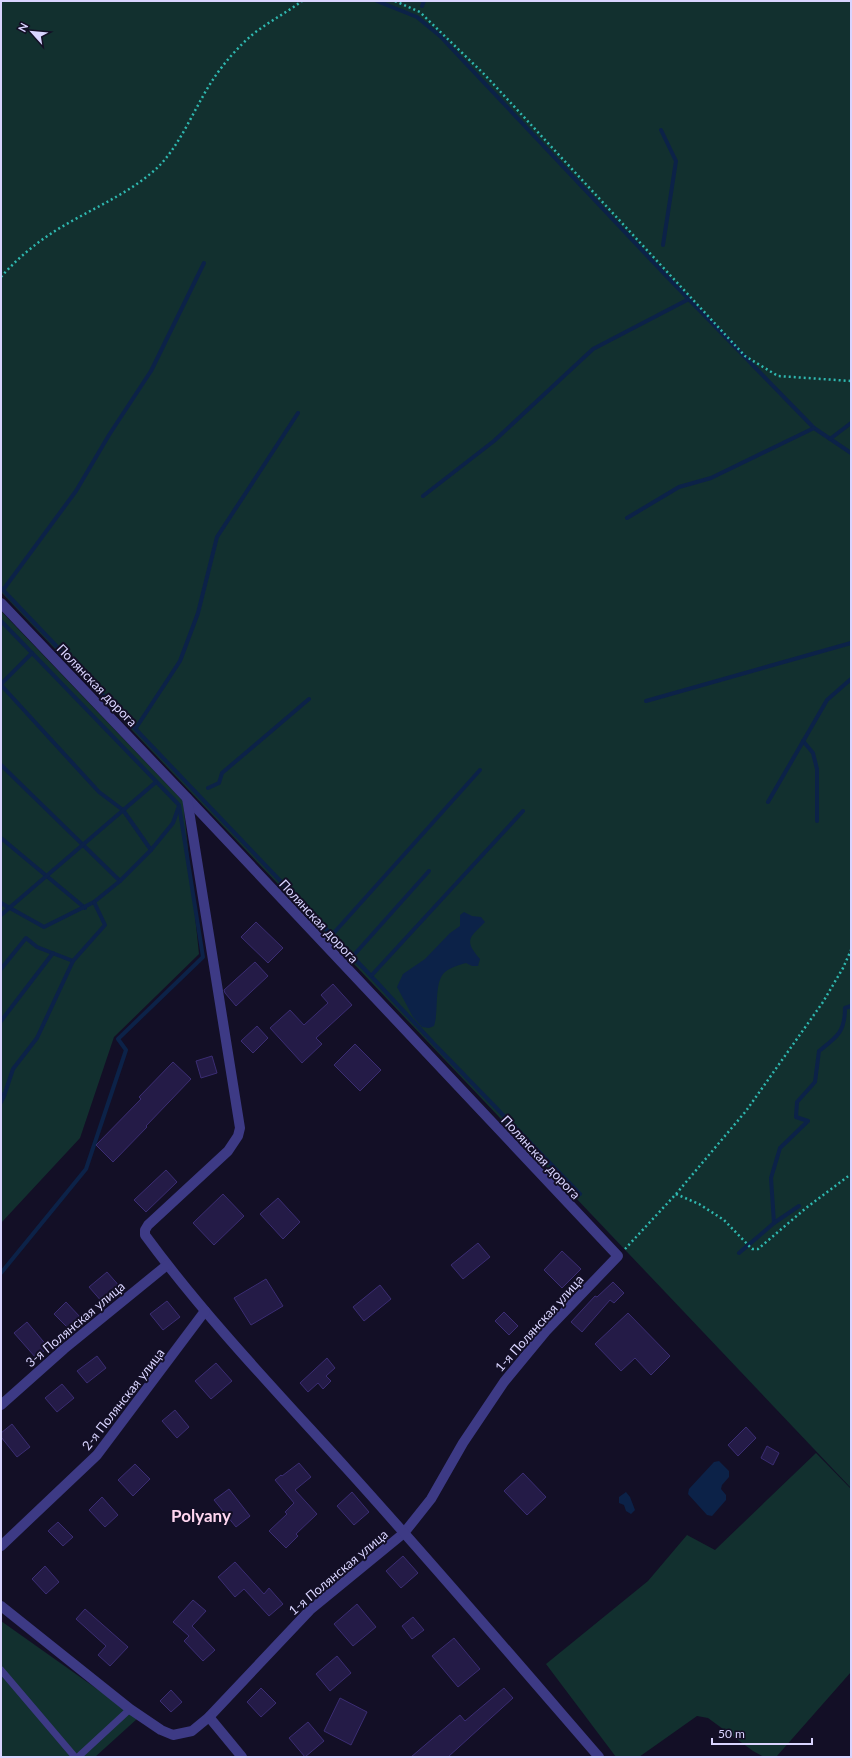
<svg xmlns="http://www.w3.org/2000/svg" width="852" height="1758" viewBox="0 0 852 1758" font-family="Lato,sans-serif">
	<rect width="100%" height="100%" fill="#130f26"/>
	<g fill="#12302f">
		<path d="M1 1H851V1488L1 592Z"/>
		<path d="M1 611 183 801 199 954 114 1037 80 1138 1 1223Z"/>
		<path d="M816 1453 851 1489V1672L777 1756 764 1757 753 1751 708 1718 697 1716 639 1757H616L546 1664 648 1581 687 1535 715 1550Z"/>
		<path d="M1 1621 138 1718 95 1757H1Z"/>
	</g>
	<g fill="#0c2248">
		<path d="M464 912 472 916 481 917 485 922C470 938 463 939 480 959L478 966H472L466 963C459 965 448 968 443 974 434 986 439 1011 434 1026L429 1028 422 1027 413 1017 397 987 403 974 425 959 450 933 460 926V915Z"/>
		<path d="M719 1461 729 1471V1477L722 1485 721 1489 726 1495V1500L712 1516 707 1515 688 1494 689 1489 714 1462Z"/>
		<path d="M626 1492 630 1497 635 1510 631 1514 626 1511 624 1505 619 1503V1497Z"/>
	</g>
	<g fill="none" stroke-linecap="round" stroke-linejoin="round">
		<g stroke="#0c2248" stroke-width="4">
			<path d="M377 1 417 17 440 36 673 283 814 428 851 453"/>
			<path d="M422 6 424 1"/>
			<path d="M661 130 676 161 663 245"/>
			<path d="M830 439 851 423"/>
			<path d="M423 496 494 441 593 349 689 299"/>
			<path d="M627 518 679 487 711 478 814 428"/>
			<path d="M1 588 371 976 437 1047 580 1194"/>
			<path d="M3 590 76 491 109 435 151 371 204 263"/>
			<path d="M1 621 179 805 203 957 118 1039 126 1050 86 1169 1 1273"/>
			<path d="M1 684 32 653"/>
			<path d="M1 685 99 792 123 810 151 850"/>
			<path d="M646 701 851 643"/>
			<path d="M136 728 180 661 198 613 217 537 298 413"/>
			<path d="M803 741 813 753 817 769V821"/>
			<path d="M1 765 120 881"/>
			<path d="M208 788 219 783 222 773 309 699"/>
			<path d="M768 802 827 700 851 679"/>
			<path d="M1 838 85 908"/>
			<path d="M1 903 44 927 94 902 120 881 151 850 173 823 179 806"/>
			<path d="M1 915 156 782"/>
			<path d="M332 935 480 770"/>
			<path d="M353 956 429 871"/>
			<path d="M1 969 26 938 37 947 73 961"/>
			<path d="M371 976 523 811"/>
			<path d="M1 1021 53 953"/>
			<path d="M1 1094 4 1096 13 1069 37 1038 73 961 105 925 94 902"/>
			<path d="M1 1102 4 1096"/>
			<path d="M774 1223 771 1178 780 1148 808 1121 796 1117 797 1102 815 1082 819 1051C837 1037 845 1032 845 1008L851 1006"/>
			<path d="M739 1253 774 1223 799 1206"/>
		</g>
	</g>
	<g fill="#241b47" stroke="#3b2d73">
		<path d="M256 922 283 948 268 963 241 937Z"/>
		<path d="M255 962 268 976 236 1006 225 993 224 990Z"/>
		<path d="M333 984 352 1005 316 1038 322 1044 302 1063 270 1028 290 1010 304 1025 328 1003 321 995Z"/>
		<path d="M257 1026 268 1038 253 1053 241 1041Z"/>
		<path d="M355 1044 381 1070 360 1091 334 1065Z"/>
		<path d="M212 1056 217 1073 201 1078 196 1061Z"/>
		<path d="M173 1062 191 1079 146 1126 147 1127 113 1162 96 1145 141 1099 139 1097Z"/>
		<path d="M166 1170 177 1182 146 1212 134 1200Z"/>
		<path d="M223 1194 244 1216 214 1245 193 1223Z"/>
		<path d="M278 1198 300 1222 283 1239 260 1214Z"/>
		<path d="M478 1243 490 1257 463 1279 451 1265Z"/>
		<path d="M562 1251 581 1269 562 1288 544 1270Z"/>
		<path d="M107 1272 121 1288 103 1303 89 1287Z"/>
		<path d="M266 1279 283 1306 251 1325 234 1298Z"/>
		<path d="M613 1282 624 1293 614 1303 610 1300 582 1332 571 1322 595 1296 597 1297Z"/>
		<path d="M380 1285 391 1299 364 1321 353 1307Z"/>
		<path d="M167 1301 180 1317 163 1330 150 1314Z"/>
		<path d="M66 1302 81 1318 69 1329 54 1314Z"/>
		<path d="M504 1312 518 1326 509 1335 495 1321Z"/>
		<path d="M628 1313 670 1356 651 1375 635 1358 621 1371 595 1344Z"/>
		<path d="M27 1322 48 1347 36 1358 14 1333Z"/>
		<path d="M97 1356 106 1368 87 1383 77 1371Z"/>
		<path d="M327 1358 335 1368 326 1376 331 1381 323 1389 318 1383 308 1392 300 1383Z"/>
		<path d="M216 1363 232 1381 211 1399 195 1381Z"/>
		<path d="M62 1384 74 1398 57 1412 45 1398Z"/>
		<path d="M175 1410 189 1427 177 1438 162 1421Z"/>
		<path d="M12 1424 30 1447 17 1457 1 1437V1433Z"/>
		<path d="M746 1427 756 1438 738 1456 728 1445Z"/>
		<path d="M767 1446 779 1453 773 1465 761 1458Z"/>
		<path d="M299 1463 311 1477 295 1490 317 1514 296 1534 298 1536 286 1548 269 1531 287 1514 285 1512 294 1503 275 1480 281 1475 282 1476Z"/>
		<path d="M135 1464 150 1479 133 1496 118 1480Z"/>
		<path d="M523 1473 546 1497 527 1515 504 1491Z"/>
		<path d="M229 1489 250 1516 236 1527 214 1500Z"/>
		<path d="M352 1492 369 1512 354 1525 337 1506Z"/>
		<path d="M102 1497 118 1515 105 1527 89 1510Z"/>
		<path d="M58 1522 73 1537 63 1546 48 1531Z"/>
		<path d="M403 1556 418 1573 401 1588 386 1571Z"/>
		<path d="M235 1562 264 1594 269 1588 283 1604 269 1616 244 1589 235 1597 218 1577Z"/>
		<path d="M45 1566 59 1582 46 1594 32 1579Z"/>
		<path d="M193 1600 206 1611 192 1626 215 1650 203 1661 184 1641 189 1636 173 1622Z"/>
		<path d="M357 1604 376 1627 353 1646 334 1624Z"/>
		<path d="M85 1609 128 1647 110 1666 98 1655 106 1646 76 1619Z"/>
		<path d="M413 1617 424 1630 412 1639 402 1626Z"/>
		<path d="M454 1638 480 1669 458 1687 432 1656Z"/>
		<path d="M337 1656 351 1673 330 1691 316 1674Z"/>
		<path d="M261 1688 276 1703 261 1717 247 1702Z"/>
		<path d="M504 1688 513 1698 448 1757H411L460 1715 465 1721Z"/>
		<path d="M171 1690 182 1702 171 1712 160 1701Z"/>
		<path d="M340 1698 367 1712 351 1745 324 1731Z"/>
		<path d="M308 1722 324 1741 305 1757 289 1738Z"/>
	</g>
	<g fill="none" stroke-linecap="round" stroke-linejoin="round">
		<g stroke="#2fb8b0" stroke-width="2.5" stroke-dasharray="2 3" stroke-linecap="butt">
			<path d="M395 1 420 12 425 17 485 75 745 356 778 376 851 381"/>
			<path d="M1 277C21 254 46 235 72 221 102 204 132 191 157 168 181 145 195 106 214 78 224 63 238 47 252 35 268 22 286 13 302 1"/>
			<path d="M676 1194 699 1204 724 1220 752 1249H758L806 1208 851 1174"/>
			<path d="M625 1249 676 1194 746 1111 823 1002 843 968 851 950"/>
		</g>
		<g stroke="#3d3a85" stroke-width="7">
			<path d="M1 1670 75 1757"/>
			<path d="M78 1757 130 1709"/>
		</g>
		<g stroke="#3d3a85" stroke-width="10">
			<path d="M1 603 187 798 618 1256 546 1331 504 1382 463 1443 431 1499 404 1533 310 1610 209 1717 192 1731 173 1735 161 1730 130 1709 1 1606"/>
			<path d="M187 798 240 1128 238 1136 228 1151 148 1225 145 1230V1235C206 1318 278 1393 347 1469 433 1564 516 1661 599 1757"/>
			<path d="M1 1405 64 1349 167 1265"/>
			<path d="M1 1546 97 1455 205 1311"/>
			<path d="M209 1717 242 1757"/>
		</g>
	</g>
	<g text-anchor="middle" stroke-width="4" stroke-linejoin="round" paint-order="stroke">
		<g font-size="13" fill="#d9d4ff" stroke="#130f26">
			<text transform="translate(97 685) rotate(46)" y="5">Полянская дорога</text>
			<text transform="translate(319 921) rotate(47)" y="5">Полянская дорога</text>
			<text transform="translate(541 1157) rotate(47)" y="5">Полянская дорога</text>
			<text transform="translate(539 1323) rotate(-48)" y="5">1-я Полянская улица</text>
			<text transform="translate(75 1324) rotate(-40)" y="5">3-я Полянская улица</text>
			<text transform="translate(123 1399) rotate(-52)" y="5">2-я Полянская улица</text>
			<text transform="translate(338 1572) rotate(-40)" y="5">1-я Полянская улица</text>
		</g>
		<g font-size="17" font-weight="bold" fill="#ffd6f0" stroke="#130f26">
			<text x="201" y="1522">Polyany</text>
		</g>
	</g>
	<rect width="852" height="1758" fill="none" stroke="#d9d4ff" stroke-width="4"/>
	<g transform="translate(32 32) rotate(297)" stroke="#130f26" stroke-width="3" paint-order="stroke">
	<path d="M0-3L7 15L0 10L-7 15Z" fill="#d9d4ff"/>
	<text y="-6" font-size="11" font-weight="bold" text-anchor="middle" fill="#d9d4ff">N</text>
	</g>
	<path d="M712 1738v6h100v-6" fill="none" stroke="#d9d4ff" stroke-width="2"/>
	<text x="718" y="1738" font-size="12" fill="#d9d4ff" stroke="#130f26" stroke-width="3" paint-order="stroke">50 m</text>
</svg>
